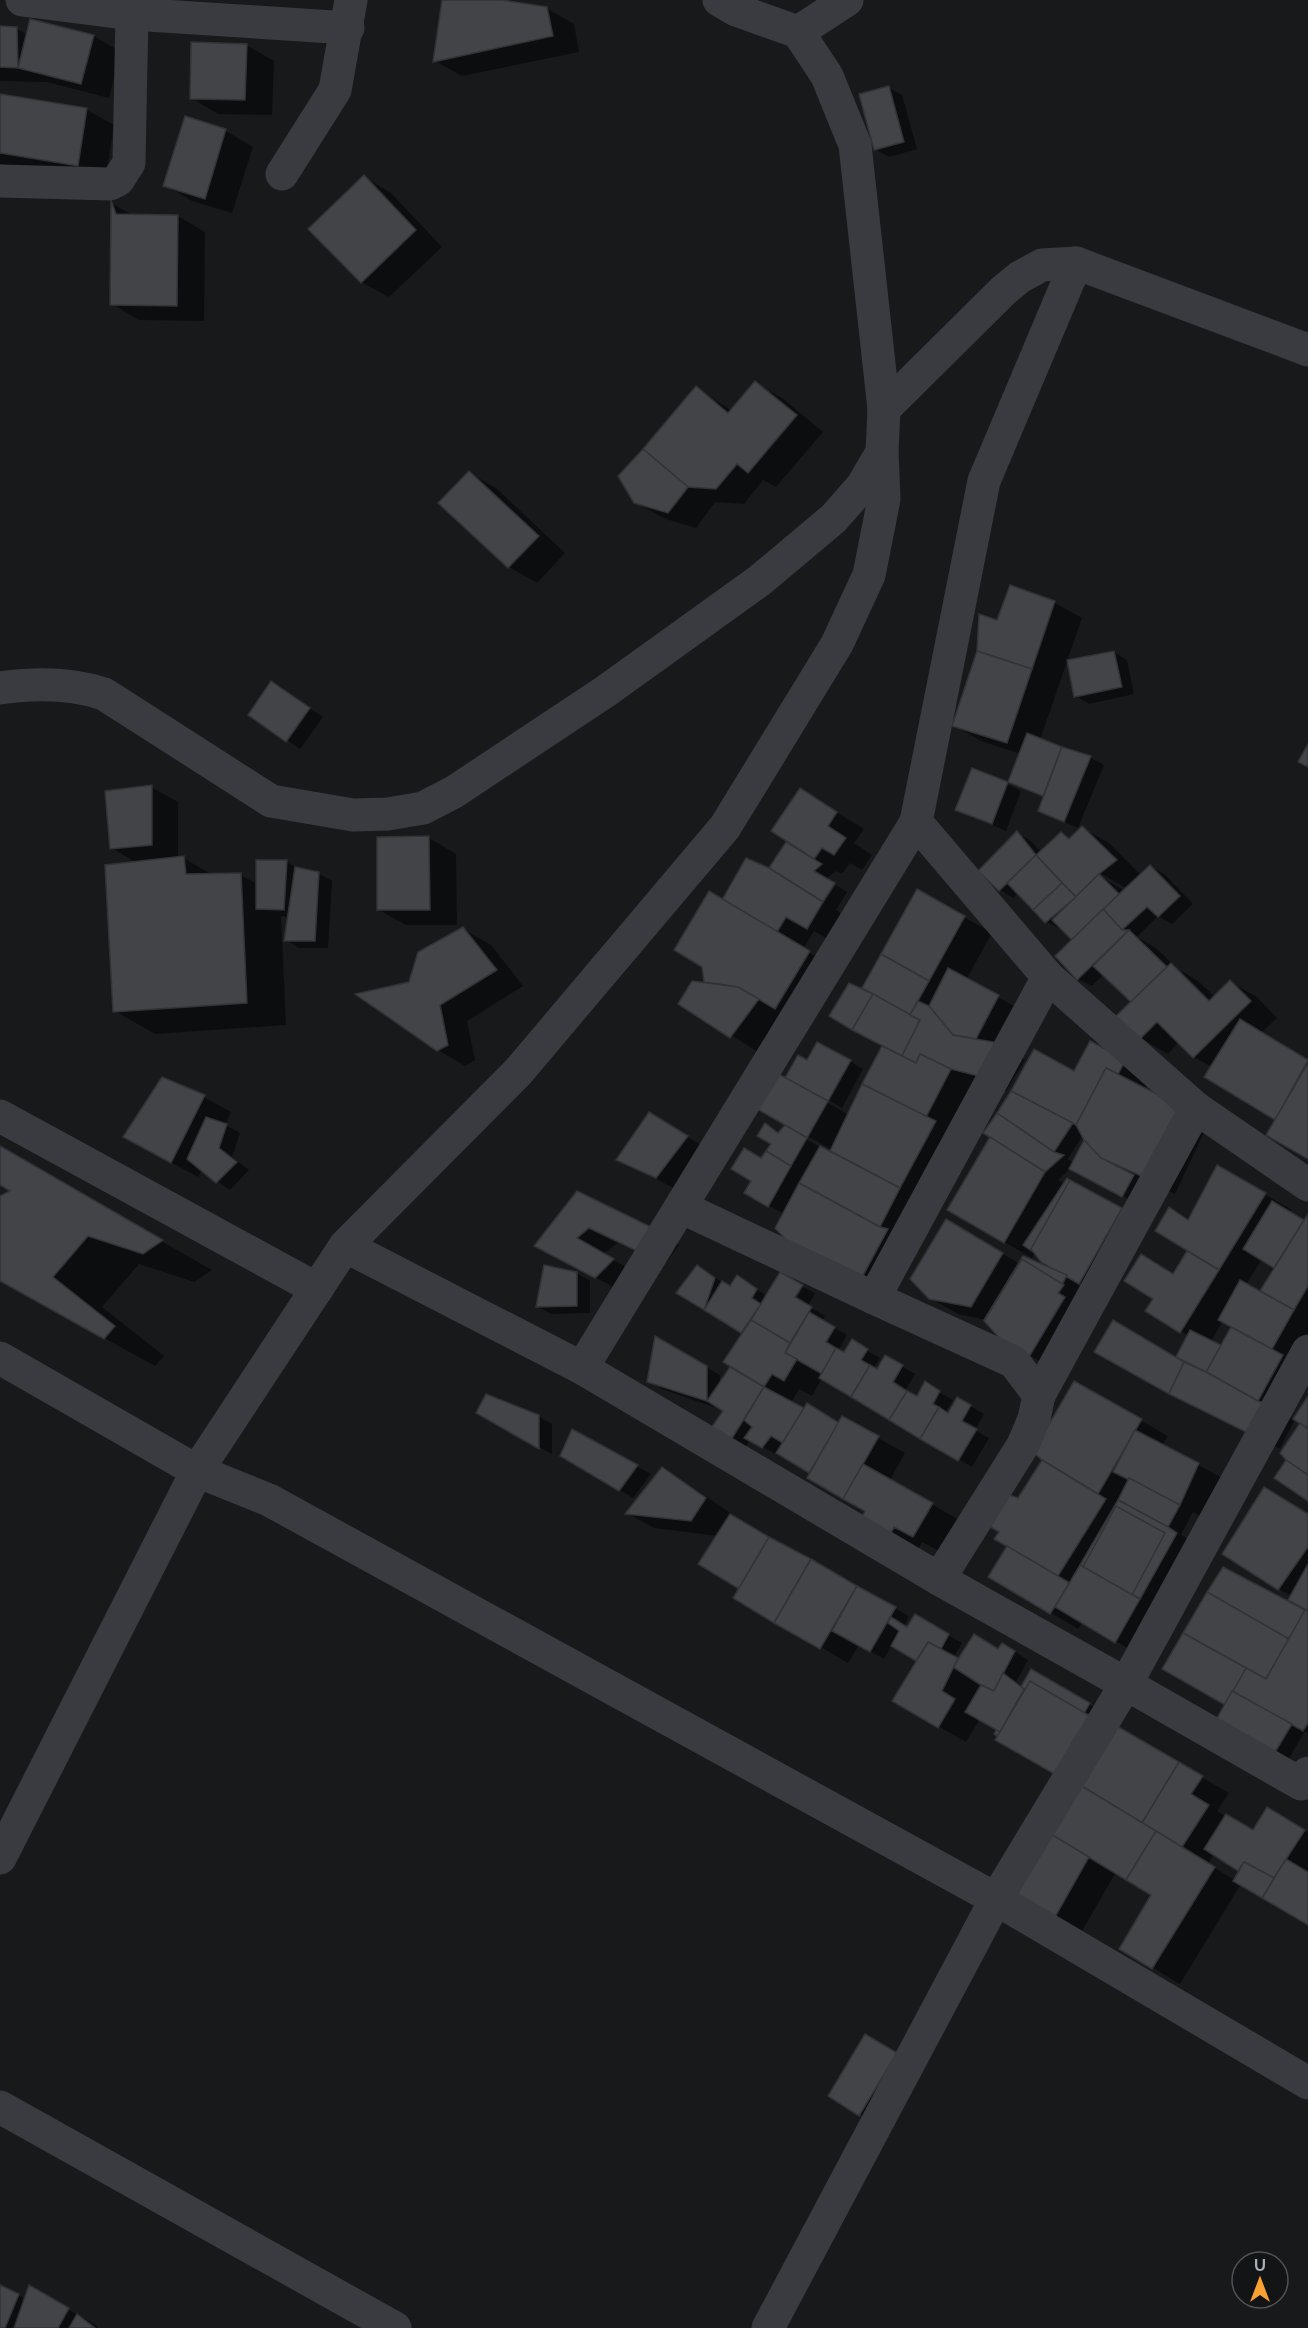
<svg xmlns="http://www.w3.org/2000/svg" width="1308" height="2328" viewBox="0 0 1308 2328" font-family="Raleway,sans-serif">
	<rect width="100%" height="100%" fill="#18191b"/>
	<g fill="#0007" fill-rule="evenodd">
		<path d="M444 0H492L546 8 574 24 579 52 462 76 435 61Z"/>
		<path d="M31 21 94 36 121 52 109 98 47 82 0 81V27L17 29 28 35Z"/>
		<path d="M246 45 274 61 272 115 218 114 191 98Z"/>
		<path d="M889 88 902 95 917 149 889 157 875 149Z"/>
		<path d="M0 95 87 110 114 125 105 181 0 164Z"/>
		<path d="M186 118 226 131 253 147 232 213 192 201 165 185Z"/>
		<path d="M364 177 391 193 442 247 389 297 361 282Z"/>
		<path d="M113 204 134 216H178L205 232 204 321 139 320 112 304Z"/>
		<path d="M755 383 782 398 823 432 776 487 763 480 744 504 715 502 696 528 663 518 635 502 696 388 731 410Z"/>
		<path d="M469 473 496 488 565 553 537 583 509 567 440 503Z"/>
		<path d="M1011 587 1055 603 1082 618 1040 740 1091 758 1104 765 1078 828 1040 811 1044 797 1010 782 1021 754 981 741 953 725 998 622Z"/>
		<path d="M1114 652 1127 660 1134 694 1089 704 1076 696Z"/>
		<path d="M272 683 323 717 300 749 250 715Z"/>
		<path d="M973 770 1007 784 1021 791 1006 831 957 809Z"/>
		<path d="M151 787 178 802V858H183L213 875H240L258 884 286 862 300 869 318 873 332 881 328 948H299L286 940 289 917 281 916 286 1025 155 1034 115 1011 137 863 112 848Z"/>
		<path d="M800 790 864 829 854 843 872 855 862 870 850 863 842 874 836 871 826 879 821 902H824L836 885 847 892 836 910 849 919 835 943 814 931 803 949 836 968 758 1052 680 1003 705 984 704 966 723 901 800 849Z"/>
		<path d="M1082 828 1109 843 1141 875 1150 866 1164 874 1193 904 1172 924 1158 916 1137 937 1156 948 1178 969 1198 981 1215 997 1230 982 1257 997 1277 1018 1261 1033 1308 1061V1158L1277 1119 1212 1067 1194 1057 1179 1042 1168 1054 1141 1038 1133 1002 1104 974 1092 986 1078 979 1057 956 1074 940 1062 928 1060 929 1046 921 1018 893 1013 898 1000 890 1017 833 1031 841 1041 852 1061 834 1071 840ZM1093 869 1131 891 1130 894 1092 871Z"/>
		<path d="M429 838 456 854 457 925H406L379 910Z"/>
		<path d="M918 891 992 933 966 980 1025 1012 1006 1049 1025 1060 1006 1091 978 1084 887 1297 784 1214 746 1192 761 1160 773 1144 765 1125 780 1134 785 1127 830 1153 832 1150 756 1106 807 1062 850 1061 863 1069 842 1108 822 1096 821 1099 849 1115 884 1045 863 990Z"/>
		<path d="M463 929 491 945 523 986 467 1021 475 1060 465 1066 438 1050 411 983Z"/>
		<path d="M1090 1043 1152 1077 1145 1089 1208 1124 1175 1194 1142 1178 1136 1203 1071 1168 1058 1180 1121 1209 1148 1225 1057 1371 1003 1340 986 1320 958 1314 930 1298 974 1237 1020 1264 1047 1268 1035 1252 1032 1258 949 1210 1074 1073ZM1083 1135 1086 1140 1074 1163 1068 1159ZM1067 1275 1086 1286 1085 1289 1067 1277 1057 1300 1054 1299 1064 1277Z"/>
		<path d="M163 1079 204 1097 231 1112 225 1125 240 1133 232 1157 249 1170 230 1190 202 1170 198 1177 152 1152Z"/>
		<path d="M676 1130 714 1153 684 1193 618 1160Z"/>
		<path d="M0 1149 212 1270 194 1282 139 1264 102 1307 164 1356 155 1366 0 1281V1198L13 1191 0 1183Z"/>
		<path d="M1218 1167 1292 1210 1290 1213 1305 1222 1308 1217V1349L1286 1415 1294 1420 1308 1397V1499L1288 1460 1302 1423 1295 1419 1280 1449 1198 1409 1096 1351 1194 1368 1189 1336 1147 1311 1189 1250 1170 1209 1189 1220ZM1262 1259 1277 1268 1261 1293 1246 1285ZM1223 1321 1233 1326 1221 1347 1211 1341Z"/>
		<path d="M578 1192 652 1229 679 1245 664 1265 618 1243 603 1254 640 1275 623 1292 564 1261Z"/>
		<path d="M697 1267 731 1287 750 1285 767 1296 793 1305 803 1287 815 1293 808 1306 825 1316 822 1321 847 1335 838 1351 845 1354 852 1342 880 1358 873 1369 877 1371 886 1357 915 1374 905 1391 917 1398 925 1384 953 1400 945 1413 948 1415 958 1399 984 1414 975 1430 989 1438 972 1467 822 1378 812 1396 799 1389 791 1403 844 1427 842 1418 905 1453 890 1480 959 1520 941 1552 922 1542 919 1548H900L867 1511 809 1477 811 1473 778 1452 776 1454 750 1440 745 1447 714 1428 725 1411 662 1389 649 1381 656 1339 720 1375V1384L750 1380 751 1377 744 1333 678 1292Z"/>
		<path d="M577 1273 590 1281V1313L551 1314 538 1307Z"/>
		<path d="M1074 1383 1168 1436 1162 1445 1226 1480 1207 1520 1193 1512 1181 1535 1196 1544 1143 1657 1083 1622 1078 1629 990 1576 1009 1546 1019 1499 1044 1460Z"/>
		<path d="M538 1416 552 1424V1454L491 1420Z"/>
		<path d="M572 1431 651 1474 633 1498 562 1455Z"/>
		<path d="M662 1469 689 1485 732 1514 731 1516 909 1616 904 1626 908 1628 916 1616 962 1643 954 1657 959 1660 999 1651 1003 1645 1016 1652 1028 1660 1016 1682 1023 1687 1031 1671 1116 1720 1115 1727 1229 1793 1217 1811 1226 1817 1254 1832 1295 1824 1308 1833V1923L1241 1884 1180 1984 1121 1949 1153 1895 1116 1872 1082 1931 1017 1893 1080 1787 980 1719 966 1742 894 1701 918 1661 892 1645 884 1659 859 1645 848 1663 736 1597 741 1589 718 1536 654 1528 627 1513ZM981 1683 983 1685 978 1695 975 1693ZM1214 1854 1241 1871 1235 1880 1208 1864Z"/>
		<path d="M1308 1516V1733L1305 1731 1288 1760 1218 1719 1227 1704 1164 1668 1224 1569 1289 1602 1292 1596 1279 1589Z"/>
		<path d="M865 2036 923 2069 887 2130 830 2096Z"/>
		<path d="M0 2286 26 2299 30 2288 96 2325 97 2328H0Z"/>
	</g>
	<g fill="#424448" stroke="#323337" stroke-width="1.5">
		<path d="M442 0H502L547 7 553 36 433 62Z"/>
		<path d="M30 19 94 35 81 84 18 68Z"/>
		<path d="M0 26 17 27 18 68 0 67Z"/>
		<path d="M191 42 247 44 245 100 190 99Z"/>
		<path d="M889 86 904 142 874 150 859 94Z"/>
		<path d="M0 94 87 108 78 166 0 153Z"/>
		<path d="M185 116 226 129 205 199 163 186Z"/>
		<path d="M364 175 416 230 361 283 308 229Z"/>
		<path d="M111 200 116 214 178 215 177 306 110 305Z"/>
		<path d="M755 381 797 415 748 473 737 464 716 489 688 487 643 449 696 386 728 413Z"/>
		<path d="M643 449 688 487 668 513 634 503 618 476Z"/>
		<path d="M469 471 539 536 508 568 438 503Z"/>
		<path d="M1010 585 1055 601 1032 669 977 651 979 614 997 620Z"/>
		<path d="M977 651 1032 669 1007 743 952 726Z"/>
		<path d="M1114 651 1122 687 1074 697 1067 660Z"/>
		<path d="M271 681 310 708 286 742 248 715Z"/>
		<path d="M1027 733 1062 747 1043 796 1008 782Z"/>
		<path d="M1308 744V767L1298 762Z"/>
		<path d="M1062 747 1091 756 1064 822 1038 811Z"/>
		<path d="M972 768 1008 782 992 824 955 810Z"/>
		<path d="M152 785V845L110 849 105 791Z"/>
		<path d="M800 788 837 812 828 826 846 838 834 855 822 848 814 859 771 831Z"/>
		<path d="M1082 826 1117 860 1099 874 1076 897 1036 855 1061 832 1069 839Z"/>
		<path d="M1017 831 1036 855 999 891 978 871Z"/>
		<path d="M429 836 430 910H377V837Z"/>
		<path d="M786 842 822 864 814 871 835 883 823 902 769 868Z"/>
		<path d="M1036 855 1062 883 1033 910 1007 883Z"/>
		<path d="M184 856 186 874 241 873 247 1003 113 1012 105 865Z"/>
		<path d="M746 858 769 868 823 902 807 929 786 917 777 932 722 900Z"/>
		<path d="M256 860H287L284 910 256 909Z"/>
		<path d="M1150 865 1180 896 1158 917 1147 907 1122 930 1103 909Z"/>
		<path d="M295 867 319 872 315 941H284Z"/>
		<path d="M1099 874 1119 894 1072 940 1052 920Z"/>
		<path d="M1062 883 1076 897 1045 923 1033 910Z"/>
		<path d="M917 889 965 916 929 981 881 954Z"/>
		<path d="M709 891 810 951 775 1009 738 987 704 982 702 967 674 950Z"/>
		<path d="M1103 909 1122 930H1129L1077 980 1055 956Z"/>
		<path d="M463 927 497 970 440 1005 448 1045 437 1051 355 994 409 982 418 952Z"/>
		<path d="M1129 930 1167 967 1131 1002 1093 966Z"/>
		<path d="M881 954 929 981 910 1015 862 988Z"/>
		<path d="M1171 963 1209 1001 1230 980 1251 1001 1193 1058 1157 1022 1140 1039 1116 1016Z"/>
		<path d="M948 968 999 995 976 1039 953 1035 929 1006Z"/>
		<path d="M692 981 738 987 759 999 730 1038 678 1004Z"/>
		<path d="M849 983 873 994 852 1030 829 1016Z"/>
		<path d="M873 994 920 1020 902 1056 852 1030Z"/>
		<path d="M918 1001 929 1006 953 1035 999 1043 978 1076 951 1069 920 1054 916 1063 902 1056 920 1020 910 1015Z"/>
		<path d="M1240 1019 1308 1060 1275 1120 1204 1077Z"/>
		<path d="M1090 1041 1126 1060 1118 1074 1106 1068 1076 1125 1011 1091 1034 1049 1074 1071Z"/>
		<path d="M817 1042 851 1060 828 1101 785 1078 798 1055 807 1060Z"/>
		<path d="M882 1046 916 1063 920 1054 951 1069 926 1117 862 1084Z"/>
		<path d="M1308 1063V1159L1266 1135Z"/>
		<path d="M1106 1068 1182 1107 1148 1179 1101 1158 1084 1140 1076 1125Z"/>
		<path d="M775 1072 828 1101 807 1138 754 1107Z"/>
		<path d="M162 1077 205 1095 171 1163 123 1137Z"/>
		<path d="M862 1084 936 1121 900 1188 830 1151Z"/>
		<path d="M1011 1091 1073 1123 1054 1152 997 1113Z"/>
		<path d="M649 1112 688 1136 656 1178 616 1160Z"/>
		<path d="M997 1113 1054 1152 1064 1155 1045 1172 983 1133Z"/>
		<path d="M206 1117 227 1124 219 1148 237 1162 216 1183 187 1159Z"/>
		<path d="M765 1123 778 1133 785 1125 807 1138 791 1166 766 1151 771 1144 757 1136Z"/>
		<path d="M990 1137 1045 1172 1004 1243 947 1210Z"/>
		<path d="M1084 1140 1101 1158 1134 1175 1122 1197 1069 1169Z"/>
		<path d="M0 1146 163 1240 143 1254 88 1236 53 1277 115 1326 104 1339 0 1281V1196L10 1191 0 1185Z"/>
		<path d="M820 1146 900 1188 880 1227 799 1183Z"/>
		<path d="M744 1148 761 1158 766 1151 791 1166 768 1207 744 1193 751 1181 731 1169Z"/>
		<path d="M1217 1165 1266 1193 1219 1270 1155 1231 1169 1207 1188 1220Z"/>
		<path d="M1067 1178 1112 1209 1067 1275 1023 1245Z"/>
		<path d="M1070 1180 1122 1208 1079 1284 1041 1262 1031 1249Z"/>
		<path d="M799 1183 880 1227 888 1229 859 1283 795 1249 775 1228Z"/>
		<path d="M577 1191 653 1228 637 1251 589 1228 577 1238 614 1259 595 1278 534 1246Z"/>
		<path d="M1272 1201 1304 1220 1274 1268 1243 1249Z"/>
		<path d="M1308 1214V1286L1294 1310 1260 1291Z"/>
		<path d="M946 1219 1003 1253 971 1307 929 1299 910 1279Z"/>
		<path d="M1187 1251 1219 1270 1180 1333 1145 1311 1153 1299 1124 1281 1141 1254 1173 1274Z"/>
		<path d="M1023 1256 1067 1275 1029 1348 984 1320Z"/>
		<path d="M1022 1259 1064 1285 1058 1293 1065 1297 1029 1357 1002 1341 984 1321Z"/>
		<path d="M544 1265 577 1272V1306L536 1307Z"/>
		<path d="M697 1265 715 1278 704 1310 676 1293Z"/>
		<path d="M780 1272 803 1285 795 1297 812 1307 790 1343 751 1320Z"/>
		<path d="M737 1275 757 1289 752 1298 761 1304 741 1333 704 1310 722 1281 730 1286Z"/>
		<path d="M1240 1280 1294 1310 1272 1349 1218 1320Z"/>
		<path d="M809 1312 835 1327 826 1342 836 1348 822 1374 785 1353Z"/>
		<path d="M751 1320 790 1343 785 1353 797 1359 784 1381 772 1374 764 1387 723 1362Z"/>
		<path d="M1113 1320 1184 1362 1169 1394 1094 1352Z"/>
		<path d="M1231 1327 1283 1355 1258 1401 1206 1372Z"/>
		<path d="M1190 1330 1221 1345 1206 1372 1176 1357Z"/>
		<path d="M655 1336 707 1366V1401L647 1382Z"/>
		<path d="M852 1339 868 1349 861 1360 870 1365 851 1397 819 1378 836 1348 844 1352Z"/>
		<path d="M885 1355 903 1365 893 1382 907 1391 889 1420 851 1397 870 1365 877 1369Z"/>
		<path d="M1184 1362 1206 1372 1258 1401 1268 1404 1252 1435 1169 1394Z"/>
		<path d="M730 1367 764 1387 731 1440 711 1428 723 1411 707 1401Z"/>
		<path d="M925 1381 940 1391 933 1404 939 1407 920 1439 889 1420 907 1391 917 1396Z"/>
		<path d="M1074 1381 1142 1419 1098 1494 1042 1460 1033 1452Z"/>
		<path d="M764 1387 804 1408 783 1443 771 1436 762 1448 744 1438 752 1427 744 1420Z"/>
		<path d="M486 1394 539 1415V1449L476 1413Z"/>
		<path d="M1308 1396V1429L1293 1419Z"/>
		<path d="M957 1397 971 1405 962 1421 977 1429 958 1461 920 1439 939 1407 948 1413Z"/>
		<path d="M807 1403 839 1423 809 1473 776 1453Z"/>
		<path d="M842 1416 879 1436 843 1499 807 1478Z"/>
		<path d="M1300 1423 1308 1429V1475L1286 1460 1280 1453Z"/>
		<path d="M572 1429 638 1465 619 1491 560 1456Z"/>
		<path d="M1135 1430 1199 1463 1180 1505 1113 1472Z"/>
		<path d="M1042 1460 1106 1499 1058 1576 994 1539 999 1532 984 1523 1003 1493 1018 1498Z"/>
		<path d="M1286 1460 1308 1475V1501L1274 1478Z"/>
		<path d="M863 1464 933 1503 913 1537 894 1527 891 1533 860 1521 865 1511 843 1499Z"/>
		<path d="M662 1467 706 1498 691 1521 625 1514Z"/>
		<path d="M1129 1478 1180 1505 1168 1527 1118 1500Z"/>
		<path d="M1264 1487 1308 1514V1547L1278 1590 1222 1554Z"/>
		<path d="M1118 1500 1168 1527 1177 1533 1140 1599 1080 1565Z"/>
		<path d="M1116 1506 1165 1533 1132 1595 1082 1569Z"/>
		<path d="M730 1514 769 1537 739 1589 698 1564Z"/>
		<path d="M769 1537 811 1559 774 1623 733 1598Z"/>
		<path d="M1007 1546 1070 1583 1050 1614 988 1577Z"/>
		<path d="M811 1559 857 1586 820 1649 774 1623Z"/>
		<path d="M1308 1564V1611L1288 1600Z"/>
		<path d="M1080 1565 1140 1599 1115 1643 1055 1607Z"/>
		<path d="M1223 1567 1305 1610 1289 1639 1207 1592Z"/>
		<path d="M857 1586 896 1607 870 1652 832 1631Z"/>
		<path d="M1207 1592 1289 1639 1266 1679 1183 1633Z"/>
		<path d="M1305 1610 1308 1611V1723L1303 1731 1232 1691 1246 1668 1266 1679Z"/>
		<path d="M915 1614 949 1634 941 1649 928 1642 916 1661 891 1646 899 1631 888 1623 891 1617 907 1627Z"/>
		<path d="M1183 1633 1246 1668 1225 1705 1162 1669Z"/>
		<path d="M974 1634 998 1649 1002 1643 1015 1651 994 1691 981 1685 953 1667Z"/>
		<path d="M928 1642 958 1658 942 1691 955 1699 938 1728 892 1701Z"/>
		<path d="M1031 1669 1090 1703 1053 1768 994 1734Z"/>
		<path d="M1003 1673 1024 1689 1000 1732 965 1712 981 1685 994 1691Z"/>
		<path d="M1030 1681 1092 1717 1058 1776 995 1740Z"/>
		<path d="M1232 1691 1292 1724 1274 1754 1216 1720Z"/>
		<path d="M1115 1725 1179 1762 1142 1823 1080 1785Z"/>
		<path d="M1179 1762 1203 1776 1191 1794 1209 1805 1182 1847 1142 1823Z"/>
		<path d="M1080 1785 1156 1831 1126 1880 1049 1833Z"/>
		<path d="M1267 1807 1305 1830 1274 1878 1244 1862 1238 1871 1204 1849 1226 1814 1253 1830Z"/>
		<path d="M1156 1831 1215 1867 1152 1969 1119 1949 1151 1895 1126 1880Z"/>
		<path d="M1049 1833 1089 1857 1055 1917 1015 1894Z"/>
		<path d="M1286 1859 1308 1872V1925L1262 1898Z"/>
		<path d="M1244 1862 1274 1878 1262 1898 1233 1881Z"/>
		<path d="M865 2034 897 2053 859 2116 828 2096Z"/>
		<path d="M0 2285 19 2294 5 2328H0Z"/>
		<path d="M29 2285 69 2308 58 2328H14Z"/>
		<path d="M77 2314 95 2328H69Z"/>
	</g>
	<g fill="none" stroke-linecap="round" stroke-linejoin="round">
		<g stroke="#393b40" stroke-width="33">
			<path d="M22 0 132 14 348 28"/>
			<path d="M798 32 847 0"/>
			<path d="M282 174 335 90 351 0"/>
			<path d="M0 181 110 184 118 180 129 163 132 14"/>
			<path d="M1076 263 984 481 916 822 1048 977 1196 1108 1308 1185"/>
			<path d="M884 409 1004 290 1020 277 1042 265 1076 263 1308 350"/>
			<path d="M0 1116 317 1289"/>
			<path d="M681 1207 874 1298 1014 1362 1039 1395 1034 1419 1023 1445 939 1579"/>
			<path d="M345 1246 582 1368 916 822"/>
			<path d="M874 1298 1048 977"/>
			<path d="M0 1358 197 1471 269 1500 996 1899 1308 2083"/>
			<path d="M582 1368 939 1579 1126 1684 1308 1351"/>
			<path d="M1039 1395 1196 1108"/>
			<path d="M0 1858 197 1471 345 1246 518 1072 725 827 837 644 869 575 884 499 882 452"/>
			<path d="M0 2107 395 2328"/>
			<path d="M768 2328 996 1899 1126 1684 1301 1784 1308 1773"/>
		</g>
		<path stroke="#393b40" stroke-width="33" d="M0 688C35 683 70 683 104 694L271 801 353 815 388 814 423 808 454 792 606 691 759 581 834 518 862 486 882 452 884 409 855 145 827 76 798 32 736 10 719 0"/>
	</g>
	<g transform="translate(1260 2280)"><circle r="28" fill="#131416" stroke="#4f5358" stroke-width="1.5"/>
	<path d="M0-4.5L10 22L0 15L-10 22Z" fill="#faa231"/>
	<text y="-9" font-size="16" font-weight="bold" text-anchor="middle" fill="#aab1bb">U</text>
	</g>
</svg>
